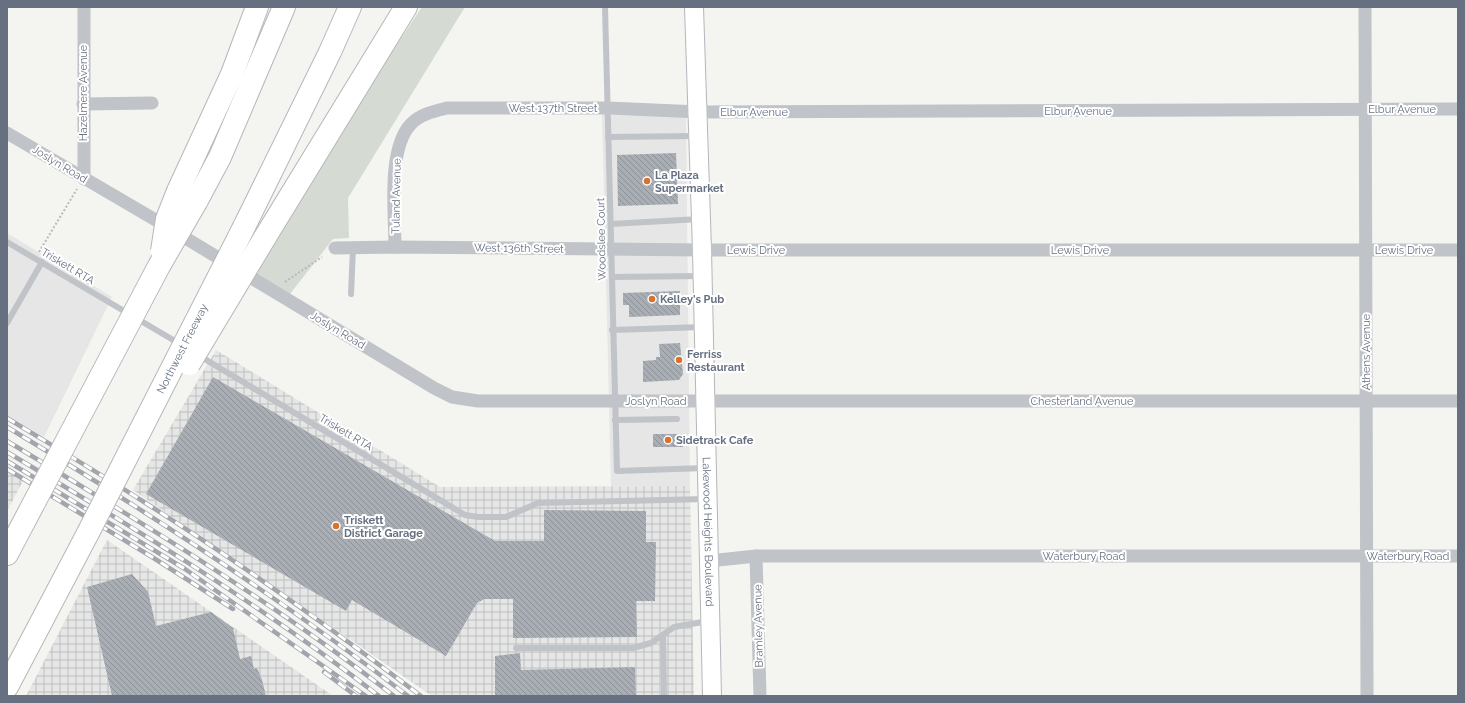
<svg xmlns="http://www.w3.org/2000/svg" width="1465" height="703" viewBox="0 0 1465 703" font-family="Raleway,sans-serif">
	<defs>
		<pattern id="industrial-grid" width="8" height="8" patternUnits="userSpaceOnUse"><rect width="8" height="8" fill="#e5e6e5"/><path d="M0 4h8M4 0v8" fill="none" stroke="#bdbfbf"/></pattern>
		<pattern id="building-back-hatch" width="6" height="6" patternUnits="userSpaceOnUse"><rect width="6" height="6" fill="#a9aeb5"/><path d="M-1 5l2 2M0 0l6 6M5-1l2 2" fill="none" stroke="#8d9299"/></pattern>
	</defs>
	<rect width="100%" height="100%" fill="#f4f5f1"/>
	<g fill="#e5e6e5">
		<path d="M602 115 686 116 690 486H611Z"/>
		<path d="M7 233 112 297 44 437 7 415Z"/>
	</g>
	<g fill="url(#industrial-grid)">
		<path d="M216 350 440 487 690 486 694 696H432L133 490Z"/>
		<path d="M7 466 25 477 7 511Z"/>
		<path d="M107 540 333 696H26Z"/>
	</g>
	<path fill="#d5dbd3" d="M422 7H465L348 198 349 238 333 239 290 294 254 273 379 71Z"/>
	<g fill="url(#building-back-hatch)">
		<path d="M676 153 678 204 618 206 617 155Z"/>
		<path d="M680 291V315L629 317V305H623V293Z"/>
		<path d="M680 343 683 374 679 380 643 382V361L656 360V357H660L659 344Z"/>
		<path d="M213 377 495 541H544V510L646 511V542H656L655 601H636L637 637 513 638V599H484L477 603 446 656 352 600 346 611 146 494Z"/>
		<rect x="653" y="434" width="30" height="13"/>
		<path d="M132 574 148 592 156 626 211 612 233 628 240 659 251 656 254 669 257 668 262 680 266 696H112L87 587Z"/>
		<path d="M520 653 521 670 635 667 636 696H495V656Z"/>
	</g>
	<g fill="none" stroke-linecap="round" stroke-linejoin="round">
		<g stroke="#b3b6bb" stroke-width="20">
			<g id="secondary">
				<path id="s1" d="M694 7 702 250 712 696"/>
			</g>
		</g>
		<g stroke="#b5b7bb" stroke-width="24">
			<g id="motorway">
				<path d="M178 191 232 74 257 7"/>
				<path d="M196 202 220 157 284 7"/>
				<path d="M244 227 330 52 350 7"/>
				<path d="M264 239 406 7"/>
				<path d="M7 554 35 501"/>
				<path d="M7 687 88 533"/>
			</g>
		</g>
		<g stroke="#b8babd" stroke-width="2" stroke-dasharray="2 2" stroke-linecap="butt">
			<path d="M39 252 77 189"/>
			<path d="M285 282 322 257"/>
		</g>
		<g stroke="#c0c3c7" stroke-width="6">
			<path d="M605 7 617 471 705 468"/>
			<path d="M608 137 696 136"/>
			<path d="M611 224 700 219"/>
			<path d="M7 242 180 344"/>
			<path d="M612 277 701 276"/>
			<path d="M351 294 353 248"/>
			<path d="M7 323 42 262"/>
			<path d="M612 330 702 327"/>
			<path d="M198 355 465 515 478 517H506L538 503 706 499"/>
			<path d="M615 420 677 419"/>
			<path d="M663 635 664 696"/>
			<path d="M516 648H633L651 643 674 627 708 621"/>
		</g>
		<g stroke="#c0c3c7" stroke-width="13">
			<path d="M84 7V179"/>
			<path d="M1365 7 1367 696"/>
			<path d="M83 104 152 103"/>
			<path d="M7 133 159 222 434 388 452 397 478 401H1458"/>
			<path d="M395 247C395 214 387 149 411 124 420 114 435 111 447 108H608L699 112 1458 109"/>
			<path d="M335 248 395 247 702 250H1458"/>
			<path d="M756 556 760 696"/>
			<path d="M709 561 756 556H1458"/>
		</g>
		<use href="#secondary" stroke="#fff" stroke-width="18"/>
		<use href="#motorway" stroke="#fff" stroke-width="22"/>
		<g stroke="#a2a5ac" stroke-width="4.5">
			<g id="rail">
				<path d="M7 418C53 446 99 473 144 502 239 562 331 628 421 696"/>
				<path d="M7 427C145 510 280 598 408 696"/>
				<path d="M7 441C139 521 272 601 394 696"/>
				<path d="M7 452C134 528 262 605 379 696"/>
				<path d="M7 461 185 569 366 696"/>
				<path d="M7 469 152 557 233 609"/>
				<path d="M324 672 356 696"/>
			</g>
		</g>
		<use href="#rail" stroke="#fff" stroke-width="3" stroke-dasharray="9" stroke-linecap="butt"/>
		<g stroke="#b5b7bb" stroke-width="24" stroke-linecap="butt">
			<g id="motorway-bridge">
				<path d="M162 251 167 219 178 191"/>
				<path d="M189 364 264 239"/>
				<path d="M35 501 159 266 196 202"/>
				<path id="s2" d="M88 533 244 227"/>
			</g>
		</g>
		<use href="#motorway-bridge" stroke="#fff" stroke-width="22"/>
	</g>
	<g fill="#d8722e" stroke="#fff" stroke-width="1.5">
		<circle cx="647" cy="181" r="4"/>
		<circle cx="652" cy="299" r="4"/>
		<circle cx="679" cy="360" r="4"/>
		<circle cx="668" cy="440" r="4"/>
		<circle cx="336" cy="526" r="4"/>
	</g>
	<g text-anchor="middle" stroke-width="4" stroke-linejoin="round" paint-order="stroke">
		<g font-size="11" fill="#667081" stroke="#fff">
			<text transform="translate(83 93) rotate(-90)" y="4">Hazelmere Avenue</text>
			<text x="553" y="112">West 137th Street</text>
			<text x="1402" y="113">Elbur Avenue</text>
			<text x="1078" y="115">Elbur Avenue</text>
			<text x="754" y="116">Elbur Avenue</text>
			<text transform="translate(60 164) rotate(31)" y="4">Joslyn Road</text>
			<text transform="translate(396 196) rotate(-89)" y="4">Tuland Avenue</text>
			<text transform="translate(601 239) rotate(-91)" y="4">Woodslee Court</text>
			<text transform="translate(519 248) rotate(1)" y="4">West 136th Street</text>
			<text x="756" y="254">Lewis Drive</text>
			<text x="1080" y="254">Lewis Drive</text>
			<text x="1404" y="254">Lewis Drive</text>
			<text transform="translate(68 266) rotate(31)" y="4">Triskett RTA</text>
			<text transform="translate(338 330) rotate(31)" y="4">Joslyn Road</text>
			<text dy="4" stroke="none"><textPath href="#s2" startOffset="207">Northwest Freeway</textPath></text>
			<text transform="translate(1366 352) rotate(-90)" y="4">Athens Avenue</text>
			<text x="656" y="405">Joslyn Road</text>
			<text x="1082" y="405">Chesterland Avenue</text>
			<text transform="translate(346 432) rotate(31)" y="4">Triskett RTA</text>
			<text dy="4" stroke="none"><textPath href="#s1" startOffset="525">Lakewood Heights Boulevard</textPath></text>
			<text x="1084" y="560">Waterbury Road</text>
			<text x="1408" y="560">Waterbury Road</text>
			<text transform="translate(758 626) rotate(-91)" y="4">Bramley Avenue</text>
		</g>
		<g font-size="11" font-weight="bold" fill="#667081" stroke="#fff" text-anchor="start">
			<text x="655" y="179">La Plaza<tspan x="655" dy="13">Supermarket</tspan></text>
			<text x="660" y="303">Kelley's Pub</text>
			<text x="687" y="358">Ferriss<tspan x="687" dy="13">Restaurant</tspan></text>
			<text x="676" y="444">Sidetrack Cafe</text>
			<text x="344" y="524">Triskett<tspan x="344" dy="13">District Garage</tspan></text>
		</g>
	</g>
	<rect width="1465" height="703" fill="none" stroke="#667081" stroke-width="16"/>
</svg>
